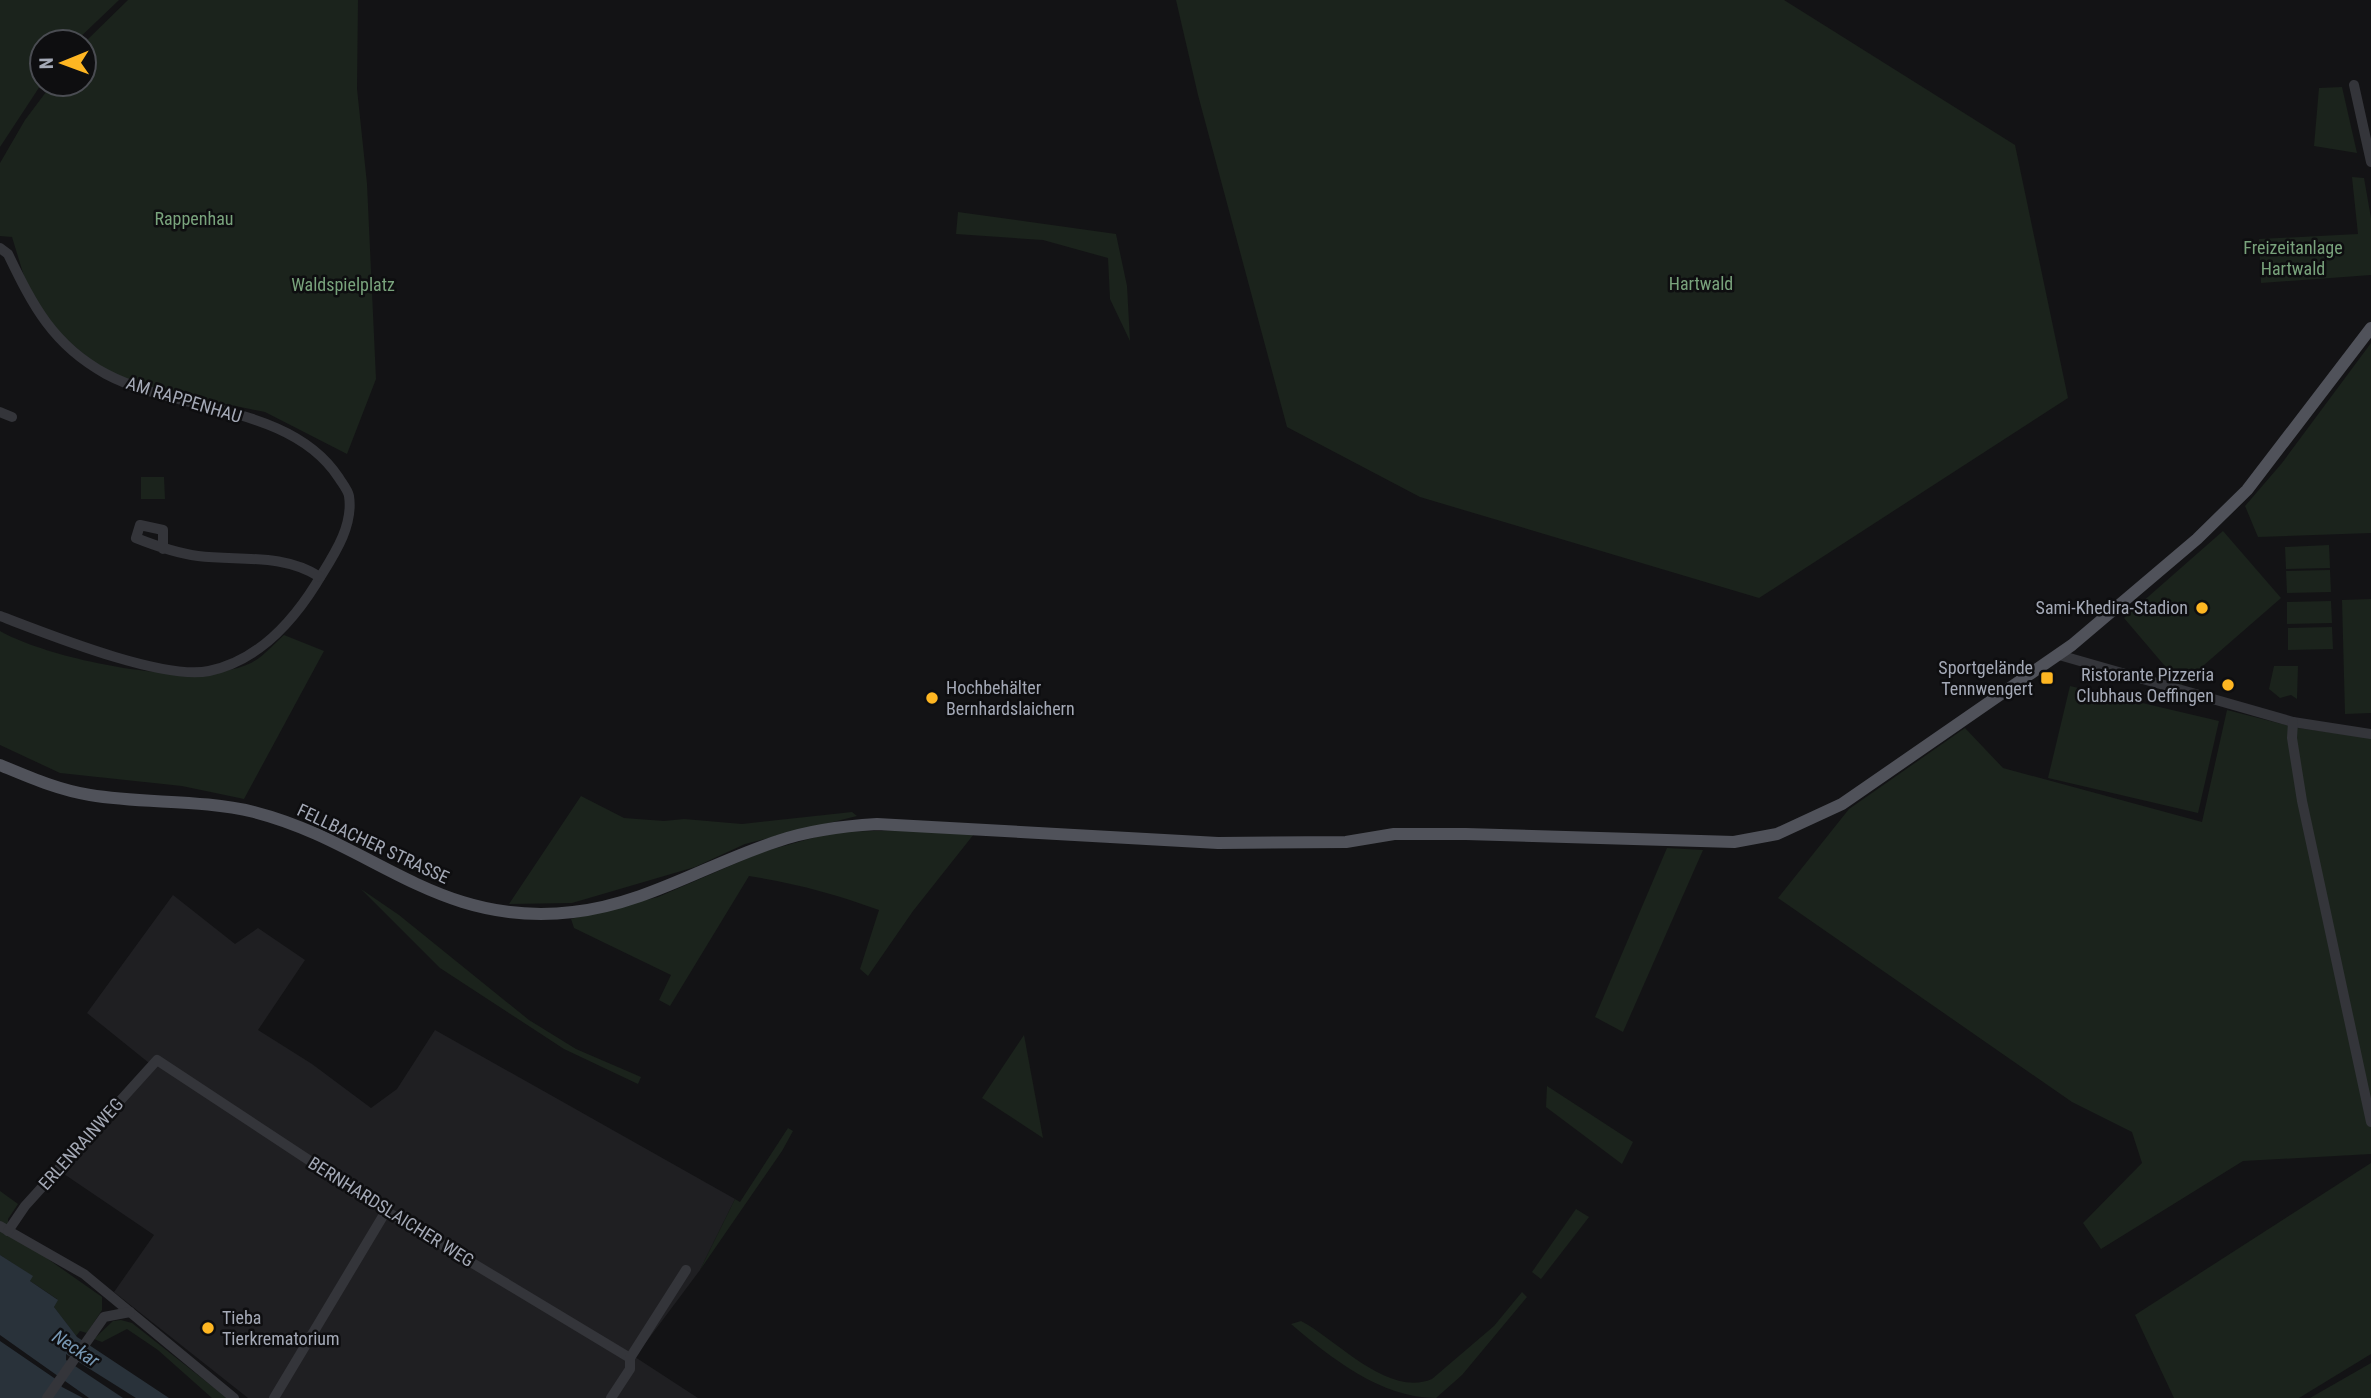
<svg xmlns="http://www.w3.org/2000/svg" width="2371" height="1398" viewBox="0 0 2371 1398" font-family="'Roboto Condensed',sans-serif">
	<rect width="100%" height="100%" fill="#131315"/>
	<path fill="#1f1f22" d="M173 895 235 944 258 928 305 960 258 1030 312 1064 371 1108 397 1089 435 1030 735 1199 700 1270 635 1357 698 1398H248L114 1292 154 1235 61 1172 154 1067 87 1013Z"/>
	<g fill="#1b231c">
		<path d="M0 0H119L75 42H42V83L0 147Z"/>
		<path d="M128 0H358L357 89 367 184 376 379 347 454 265 412 115 381 35 312 12 237 0 236V163L25 120 52 84H84V43Z"/>
		<path d="M1176 0H1784L2015 145 2068 398 1759 598 1420 497 1287 427 1198 95Z"/>
		<path d="M2342 87 2357 153 2314 146 2319 88Z"/>
		<path d="M2352 177 2364 178 2371 218V275L2261 283 2259 239 2358 234Z"/>
		<path d="M958 212 1116 234 1127 286 1130 341 1110 299 1108 258 1043 240 956 234Z"/>
		<path d="M2371 343V533L2258 537 2245 506 2282 463Z"/>
		<path d="M141 477H164L165 499H141Z"/>
		<path d="M2223 531 2281 598 2181 685 2124 618Z"/>
		<path d="M2329 545 2330 568 2286 569 2285 547Z"/>
		<path d="M2330 570 2331 592 2287 593 2286 571Z"/>
		<path d="M2371 599V713L2345 714 2342 600Z"/>
		<path d="M2331 601 2332 623 2287 624V602Z"/>
		<path d="M2332 627 2333 649 2288 650V628Z"/>
		<path d="M0 631C51 660 197 690 251 663 263 657 274 644 284 635L324 651 244 799 182 786 60 773 0 745Z"/>
		<path d="M2274 666H2298L2297 699 2291 695 2280 698 2269 689Z"/>
		<path d="M2070 686 2219 721 2198 813 2048 778Z"/>
		<path d="M2227 710 2298 728 2371 738V1154L2243 1161 2101 1249 2083 1223 2142 1163 2132 1132 2072 1102 1778 898 1849 809 1965 728 2003 768 2202 822Z"/>
		<path d="M581 796 624 818 664 821 684 819 742 824 852 812 857 816 745 844 695 867 572 903 509 904Z"/>
		<path d="M910 830 974 834 913 911 868 976 860 969 879 910C836 894 794 883 749 876L670 1006 659 1000 671 975 574 928 571 919 658 897 762 852 834 832Z"/>
		<path d="M1667 848 1703 850 1623 1032 1595 1017Z"/>
		<path d="M361 889 399 915 529 1020 576 1049 641 1077 638 1084 564 1049 440 968Z"/>
		<path d="M1024 1035 1043 1138 982 1098Z"/>
		<path d="M1547 1086 1633 1142 1622 1164 1546 1107Z"/>
		<path d="M788 1128 793 1131 782 1151 700 1270 735 1199 740 1202Z"/>
		<path d="M2371 1163V1354L2299 1398H2174L2135 1315Z"/>
		<path d="M0 1191 18 1204 8 1219V1231L102 1297V1310L87 1333 80 1331 76 1336 54 1307 57 1299 30 1281 32 1276 0 1255Z"/>
		<path d="M1576 1209 1589 1217 1541 1279 1532 1272Z"/>
		<path d="M1522 1292 1527 1297 1462 1375 1436 1398C1381 1398 1331 1358 1291 1324L1301 1321C1336 1339 1388 1398 1432 1379L1494 1326Z"/>
		<path d="M121 1320 132 1323 227 1398H212L158 1350 127 1329 102 1342 94 1339 113 1321Z"/>
		<path d="M2371 1363V1398H2310Z"/>
	</g>
	<g fill="#29323a">
		<path d="M0 1255 33 1276 30 1281 58 1300 54 1307 77 1337 169 1398H136L66 1354V1360L123 1398H89L0 1335Z"/>
		<path d="M0 1341 57 1380 62 1387 83 1398H0Z"/>
	</g>
	<g fill="none" stroke-linecap="round" stroke-linejoin="round">
		<g stroke="#34353a" stroke-width="10">
			<path d="M2354 85 2371 162"/>
			<path d="M0 248 8 254C33 306 53 345 106 374 177 412 291 404 339 478 342 483 348 490 349 496 354 528 331 559 316 584 291 624 257 661 209 671 163 681 45 633 0 616"/>
			<path d="M0 412 12 417"/>
			<path d="M163 549V530L140 525 136 538C156 546 176 553 198 556 240 561 283 553 320 577"/>
			<path d="M2059 655 2293 722 2371 734"/>
			<path d="M2293 722 2292 738 2302 801 2371 1122"/>
			<path d="M0 1226 84 1274 234 1398"/>
			<path d="M8 1231 25 1206 157 1060 386 1211 630 1358"/>
			<path d="M47 1398 104 1317 130 1312"/>
			<path d="M274 1398 386 1211"/>
			<path d="M611 1398 630 1369V1358L686 1270"/>
		</g>
		<path stroke="#50525a" stroke-width="12" d="M0 765C29 777 58 790 90 795 144 804 200 799 254 812 372 842 437 928 573 912 646 904 709 863 778 841 810 830 843 826 877 824L1218 843 1346 842 1394 834H1466L1734 842 1777 834 1842 804 2072 645 2197 539 2247 490 2371 328"/>
	</g>
	<g fill="#feb622" stroke="#0e0e10" stroke-width="2.5">
		<circle cx="2202" cy="608" r="7"/>
		<rect x="2040" y="671" width="14" height="14" rx="3.5"/>
		<circle cx="2228" cy="685" r="7"/>
		<circle cx="932" cy="698" r="7"/>
		<circle cx="208" cy="1328" r="7"/>
	</g>
	<g text-anchor="middle" stroke-width="5" stroke-linejoin="round" paint-order="stroke">
		<g font-size="18" fill="#79a37c" stroke="#0e0e10">
			<text x="194" y="225">Rappenhau</text>
			<text x="2293" y="254">Freizeitanlage<tspan x="2293" dy="21">Hartwald</tspan></text>
			<text x="1701" y="290">Hartwald</text>
			<text x="343" y="291">Waldspielplatz</text>
		</g>
		<g font-size="18" fill="#a4a9b6" stroke="#0e0e10">
			<text transform="translate(184 400) rotate(17)" y="6">AM RAPPENHAU</text>
			<text transform="translate(373 844) rotate(25)" y="6">FELLBACHER STRASSE</text>
			<text transform="translate(81 1144) rotate(-48)" y="6">ERLENRAINWEG</text>
			<text transform="translate(391 1212) rotate(32)" y="6">BERNHARDSLAICHER WEG</text>
		</g>
		<g font-size="18" fill="#a4a9b6" stroke="#0e0e10" text-anchor="end">
			<text x="2188" y="614">Sami-Khedira-Stadion</text>
			<text x="2033" y="674">Sportgelände<tspan x="2033" dy="21">Tennwengert</tspan></text>
			<text x="2214" y="681">Ristorante Pizzeria<tspan x="2214" dy="21">Clubhaus Oeffingen</tspan></text>
			<text x="946" y="694" text-anchor="start">Hochbehälter<tspan x="946" dy="21">Bernhardslaichern</tspan></text>
			<text x="222" y="1324" text-anchor="start">Tieba<tspan x="222" dy="21">Tierkrematorium</tspan></text>
		</g>
		<g font-size="19" font-style="italic" fill="#7898b4" stroke="#0e0e10">
			<text transform="translate(76 1348) rotate(33)" y="7">Neckar</text>
		</g>
	</g>
	<g transform="translate(63 63) rotate(269)"><circle r="33" fill="#0e0e10" stroke="#4a4c52" stroke-width="2"/>
	<path d="M0-5L12 26L0 18L-12 26Z" fill="#feb622"/>
	<text y="-10" font-size="19" font-weight="bold" text-anchor="middle" fill="#a4a9b6">N</text>
	</g>
</svg>
